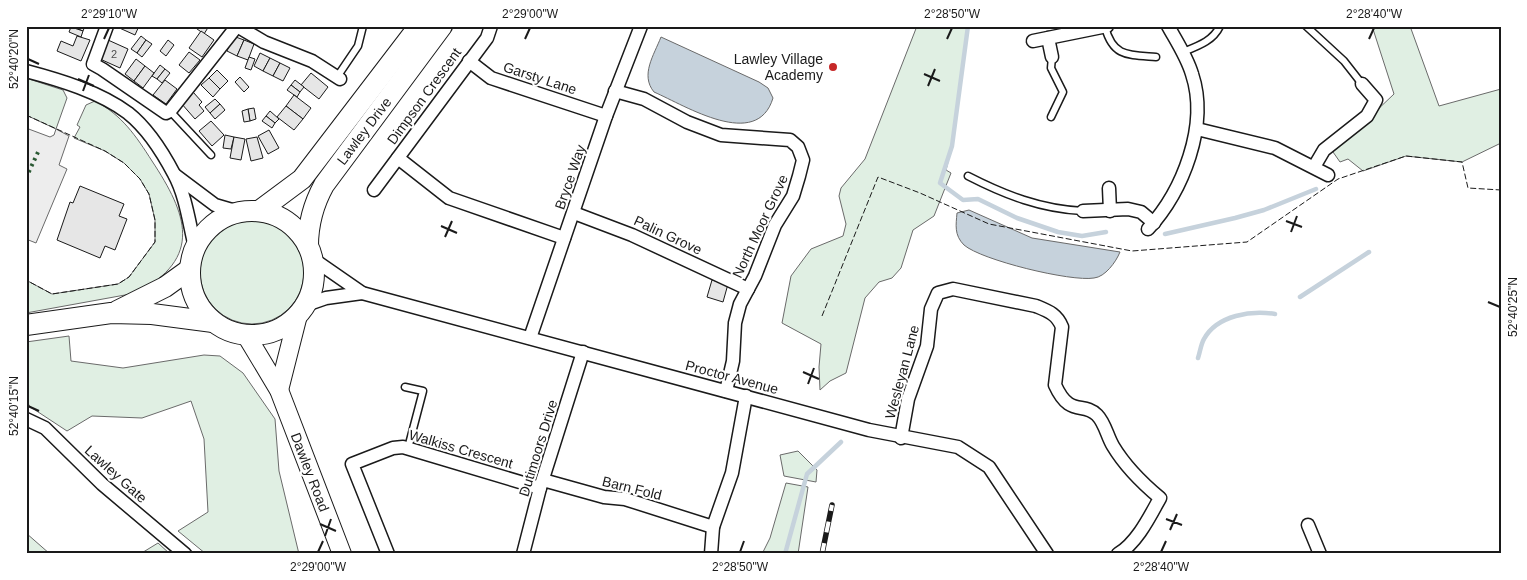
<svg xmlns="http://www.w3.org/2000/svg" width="1527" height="580" viewBox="0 0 1527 580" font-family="Helvetica,sans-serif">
	<rect width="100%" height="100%" fill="#fff"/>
	<g fill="#e0efe3" stroke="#6a6a6a">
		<path d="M917 26H968L952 146 946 170 951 173 934 216 913 230 901 268 892 278 879 282 865 298 846 373 830 381 820 390 819 367 821 344 782 323 791 276 811 249 843 236 846 224 839 196 841 188 865 159Z"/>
		<path d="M1372 26H1410L1439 106 1501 89V143L1462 162 1406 156 1363 171 1348 159 1340 162 1333 152 1394 94Z"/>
		<path d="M26 78 63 90 67 98 56 129 26 115Z"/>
		<path d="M95 101C122 115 136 136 152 161 187 214 204 258 136 293L26 313V280L52 294 118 284 129 277 155 242V220L149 194 140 179 124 163 105 151 74 138 80 127 77 125 86 105Z"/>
		<circle cx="252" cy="272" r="52"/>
		<path d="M69 336 71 361 123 368 204 355 220 356 243 373 275 419 279 471 299 554H206L178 531 208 512 204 439 191 401 142 418 92 416 67 431 29 406 26 393V342Z"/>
		<path d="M798 451 817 470 816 482 784 476 780 455Z"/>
		<path d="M786 483 808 487 798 554H762L770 538Z"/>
		<path d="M26 533 50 554H26Z"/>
		<path d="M158 543 170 554H140Z"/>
	</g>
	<path fill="#ededed" stroke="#6a6a6a" d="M26 128 50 137 54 135 56 129 69 136 59 165 67 169 36 243 26 239Z"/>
	<g fill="#c6d2dc" stroke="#6a6a6a">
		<path d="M661 37 759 82 768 88 773 98C757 151 686 106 654 92 640 75 654 55 661 37Z"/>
		<path d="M969 210 1032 238 1120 252C1116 262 1105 277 1094 278 1071 282 981 260 964 245 954 235 956 225 957 213Z"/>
	</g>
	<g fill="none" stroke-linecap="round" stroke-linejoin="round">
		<g stroke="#c6d2dc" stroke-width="4.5">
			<path d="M968 26 952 146 940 183 963 200 978 199 1017 218 1058 232 1082 236 1106 232"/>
			<path d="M1165 234 1235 218 1264 210 1316 189"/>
			<path d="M1300 297 1369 252"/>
			<path d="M1198 358C1200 352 1201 344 1204 339 1217 315 1252 310 1275 314"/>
			<path d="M785 554 807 474 841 442"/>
		</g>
	</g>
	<g fill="#e6e6e6" stroke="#1a1a1a">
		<path d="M71 26H85L83 31Z"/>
		<path d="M115 26H139L135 35Z"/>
		<path d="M193 26H209L204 34Z"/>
		<path d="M71 27 83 31 81 37 69 32Z"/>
		<path d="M201 31 214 40 202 57 189 48Z"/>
		<path d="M77 36 90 40 81 61 57 51 61 41 73 46Z"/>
		<path d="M141 36 146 40 137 53 131 49Z"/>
		<path d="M233 36 244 40 237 56 227 51Z"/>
		<path d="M108 40 128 49 120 68 100 59Z"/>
		<path d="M146 40 152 44 142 57 137 53Z"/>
		<path d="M168 40 174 45 166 56 160 51Z"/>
		<path d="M244 40 254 44 248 60 237 56Z"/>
		<path d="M189 52 200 60 189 73 179 65Z"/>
		<path d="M260 53 270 58 263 71 254 66Z"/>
		<path d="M249 57 255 59 251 70 245 68Z"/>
		<path d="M270 58 280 63 273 76 263 71Z"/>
		<path d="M136 59 145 66 134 81 125 74Z"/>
		<path d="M280 63 290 68 283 81 273 76Z"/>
		<path d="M160 65 165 69 157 79 152 76Z"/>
		<path d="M145 66 154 73 143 88 134 81Z"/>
		<path d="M165 69 170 73 162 83 157 79Z"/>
		<path d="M217 70 228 81 220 89 209 78Z"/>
		<path d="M311 73 328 87 319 99 301 85Z"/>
		<path d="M240 77 249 87 244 92 235 82Z"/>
		<path d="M209 78 220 89 213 97 201 85Z"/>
		<path d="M165 80 177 89 166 104 153 95Z"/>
		<path d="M295 80 304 87 300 92 291 85Z"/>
		<path d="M291 85 300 92 297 97 287 90Z"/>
		<path d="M193 92 202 102 199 105 204 111 195 119 181 103Z"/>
		<path d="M294 95 311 108 303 119 286 106Z"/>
		<path d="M215 99 220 104 210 113 205 107Z"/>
		<path d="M220 104 225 110 215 119 210 113Z"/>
		<path d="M286 106 303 119 294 130 277 117Z"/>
		<path d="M254 108 256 119 250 121 248 109Z"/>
		<path d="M248 109 250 121 244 122 242 111Z"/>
		<path d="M270 111 279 119 275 123 266 116Z"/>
		<path d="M266 116 275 123 272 128 262 121Z"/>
		<path d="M211 121 224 135 212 146 199 131Z"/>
		<path d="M269 130 279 148 268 154 258 136Z"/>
		<path d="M225 135 234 137 231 149 223 148Z"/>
		<path d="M234 137 245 139 241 160 230 158Z"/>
		<path d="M257 137 263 158 251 161 246 139Z"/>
		<path d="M80 186 124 204 119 216 127 219 115 250 105 246 100 258 57 240 70 202 73 203Z"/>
		<path d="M712 280 728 284 723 302 707 297Z"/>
	</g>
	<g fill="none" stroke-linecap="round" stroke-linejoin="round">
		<g stroke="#1a1a1a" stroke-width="9">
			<g id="lane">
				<path d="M1306 26 1344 61 1362 84"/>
				<path d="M1105 27C1113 57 1128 55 1156 57"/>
				<path d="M1183 52C1198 46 1213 41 1220 26"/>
				<path d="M337 77 358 46 363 26"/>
				<path d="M170 111 211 155"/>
				<path d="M1051 117 1063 92 1051 68 1052 57"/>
				<path d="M968 176C1005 195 1041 209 1083 211"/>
				<path d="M405 387 423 391 408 448"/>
			</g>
		</g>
		<g stroke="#1a1a1a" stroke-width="15">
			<g id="street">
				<path d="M107 26 93 64 102 69 166 113 170 111 237 26"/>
				<path d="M237 26 264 42 312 61 340 79"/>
				<path d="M1048 38 1052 57"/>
				<path d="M1033 41 1107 26"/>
				<path d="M469 61 491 78 606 116"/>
				<path d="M26 71C60 80 100 92 128 113 147 128 163 153 174 174 186 196 189 223 195 247"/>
				<path d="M615 91 644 99 687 122 721 135 790 140 798 147 803 160 799 176 793 196 775 225 755 276 740 304 735 323 733 361 726 391"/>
				<path d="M1197 129 1275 148 1328 175"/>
				<path d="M398 158 449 198 564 238"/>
				<path d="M1314 167 1324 150 1367 116 1376 100 1362 84"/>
				<path d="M175 175 215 205 239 212"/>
				<path d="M1109 188 1110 211"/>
				<path d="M374 190 487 38 491 26"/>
				<path d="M1083 211 1128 209 1141 212 1154 223"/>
				<path d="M574 213 632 235 748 289"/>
				<path d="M1148 229C1183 191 1209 125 1192 74 1187 57 1177 42 1168 26"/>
				<path d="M313 259 362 293 869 430 958 447 989 467 1047 554"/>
				<path d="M306 305 326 298 362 293"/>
				<path d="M530 338 606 116 641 26"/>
				<path d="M26 419 45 428 102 484 185 554"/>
				<path d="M901 438 908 399 927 346 931 309 938 293 953 289 1036 306C1048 311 1057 314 1062 327L1055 385C1070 418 1083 401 1097 415 1105 423 1107 436 1113 446 1125 466 1142 483 1160 498 1150 516 1137 543 1118 554"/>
				<path d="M543 480 604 497 625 499 713 527"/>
				<path d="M1308 525 1320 554"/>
				<path d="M388 554 352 464 393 448 403 447 540 488"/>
				<path d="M523 554 540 488 583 352"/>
				<path d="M711 554 713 527 732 473 746 396"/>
			</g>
		</g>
		<g stroke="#1a1a1a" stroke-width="20">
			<g id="secondary">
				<path d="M246 335 279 390 342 554"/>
				<path d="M279 390 298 315"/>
			</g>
		</g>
		<g stroke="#1a1a1a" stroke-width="22">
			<g id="primary">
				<path d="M259 211 302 179 419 26"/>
				<circle cx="252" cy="273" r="62"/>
				<path d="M308 246C308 223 313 205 324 185L442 26"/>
				<path d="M117 311 165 287 190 269"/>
				<path d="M26 325 111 313 152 314 213 322"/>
			</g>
		</g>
		<use href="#lane" stroke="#fff" stroke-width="6"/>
		<use href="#street" stroke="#fff" stroke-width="12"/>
		<use href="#secondary" stroke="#fff" stroke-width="18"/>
		<use href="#primary" stroke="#fff" stroke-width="20"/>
		<g stroke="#1a1a1a" stroke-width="5.5">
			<path id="rail" d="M822 554 832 505"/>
		</g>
		<use href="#rail" stroke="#fff" stroke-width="4" stroke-dasharray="11" stroke-linecap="butt"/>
		<path stroke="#2b5a34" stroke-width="4" stroke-dasharray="2.5 4" stroke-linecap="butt" d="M26 178 39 150"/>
		<g stroke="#1a1a1a" stroke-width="1" stroke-dasharray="6 2.5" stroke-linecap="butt">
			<path d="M26 115 105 151 124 163 140 179 149 194 155 220V242L129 277 118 284 52 294 26 280"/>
			<path d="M822 316 878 177 920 193 989 224 1132 251 1247 242 1338 179 1406 156 1462 162 1468 188 1501 190"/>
		</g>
	</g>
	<path fill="none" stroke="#1a1a1a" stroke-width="2" d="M104 39 109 28M525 39 530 28M947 39 952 28M1369 39 1374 28M28 59 39 64M924 74 940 81M78 79 94 86M928 86 935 69M83 91 89 75M1286 221 1302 227M441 226 457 233M1291 232 1297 216M445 237 452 221M1488 302 1500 307M803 372 819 379M808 384 814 368M28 406 39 411M1166 519 1182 525M320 524 336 531M1170 530 1177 514M325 536 331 519M318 552 323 541M740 552 744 541M1161 552 1166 541"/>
	<circle fill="#c62828" stroke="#fff" stroke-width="2" cx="833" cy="67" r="5"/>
	<g text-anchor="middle" stroke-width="4" stroke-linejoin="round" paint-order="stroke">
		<g font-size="11" fill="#4d4d4d">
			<text x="114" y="58">2</text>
		</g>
		<g font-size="14" fill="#1a1a1a" stroke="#fff" text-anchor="end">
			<text x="823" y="64">Lawley Village<tspan x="823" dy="16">Academy</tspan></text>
		</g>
		<g font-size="14" fill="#1a1a1a" stroke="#fff">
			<text transform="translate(540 78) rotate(18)" y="5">Garsty Lane</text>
			<text transform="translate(424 96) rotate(-54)" y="5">Dimpson Crescent</text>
			<text transform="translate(364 131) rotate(-53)" y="5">Lawley Drive</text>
			<text transform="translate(570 177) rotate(-71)" y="5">Bryce Way</text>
			<text transform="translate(760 226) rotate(-65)" y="5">North Moor Grove</text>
			<text transform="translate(668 235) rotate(25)" y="5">Palin Grove</text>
			<text transform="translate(902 372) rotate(-75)" y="5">Wesleyan Lane</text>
			<text transform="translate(732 377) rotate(15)" y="5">Proctor Avenue</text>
			<text transform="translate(538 448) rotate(-73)" y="5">Dutimoors Drive</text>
			<text transform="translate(461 449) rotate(16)" y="5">Walkiss Crescent</text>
			<text transform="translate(310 472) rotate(69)" y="5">Dawley Road</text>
			<text transform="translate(116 474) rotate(42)" y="5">Lawley Gate</text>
			<text transform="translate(632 488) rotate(14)" y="5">Barn Fold</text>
		</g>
	</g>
	<rect width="1527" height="580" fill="none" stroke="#ffffff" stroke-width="55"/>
	<rect x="28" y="28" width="1472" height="524" fill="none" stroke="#1a1a1a" stroke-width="2"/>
	<g font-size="12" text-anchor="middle" fill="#1a1a1a">
		<text x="109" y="18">2°29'10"W</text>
		<text x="530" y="18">2°29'00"W</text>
		<text x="952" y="18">2°28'50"W</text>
		<text x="1374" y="18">2°28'40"W</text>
		<text transform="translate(14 59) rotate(-90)" y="4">52°40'20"N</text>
		<text transform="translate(1513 307) rotate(-90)" y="4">52°40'25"N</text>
		<text transform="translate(14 406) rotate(-90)" y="4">52°40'15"N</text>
		<text x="318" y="571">2°29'00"W</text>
		<text x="740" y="571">2°28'50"W</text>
		<text x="1161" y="571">2°28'40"W</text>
	</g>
</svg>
